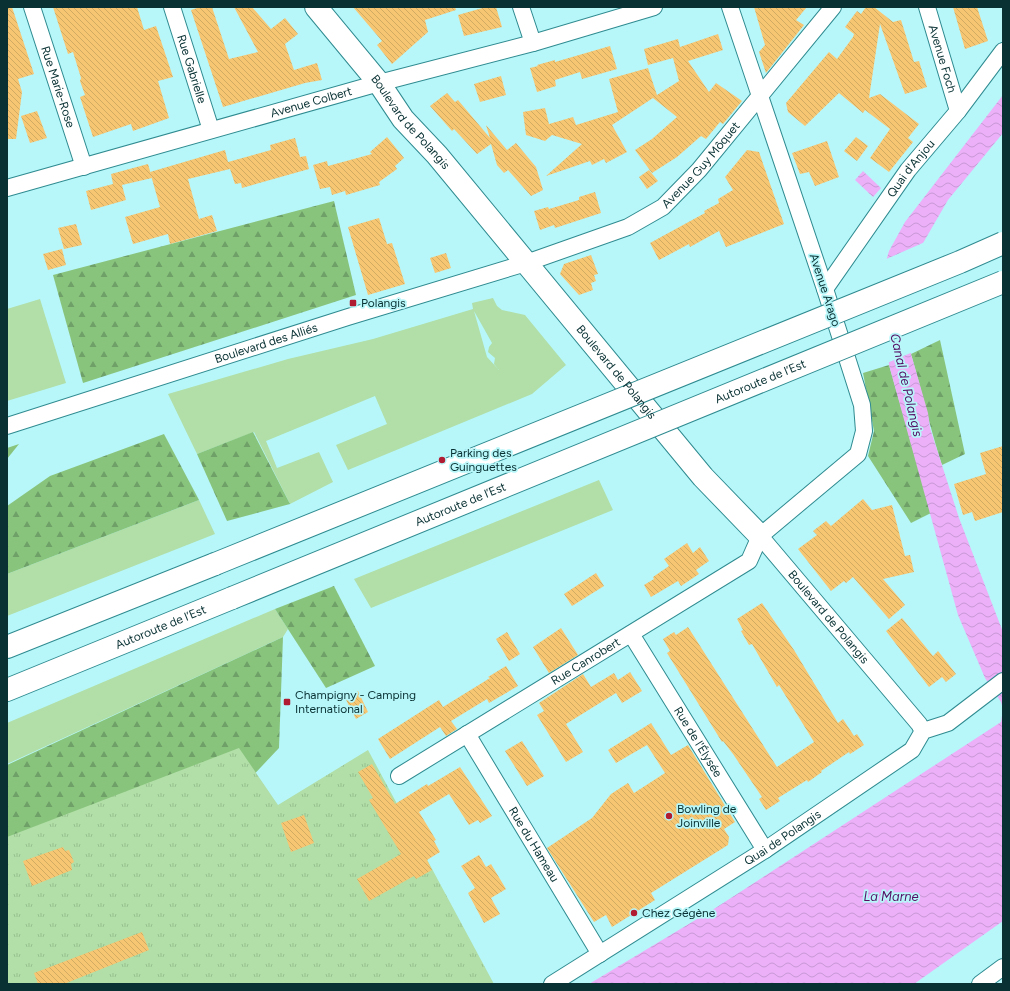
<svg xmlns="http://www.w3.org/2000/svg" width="1010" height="991" viewBox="0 0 1010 991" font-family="Figtree,sans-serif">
	<defs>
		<pattern id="forest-firs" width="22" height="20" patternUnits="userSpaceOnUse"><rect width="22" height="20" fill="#89c47d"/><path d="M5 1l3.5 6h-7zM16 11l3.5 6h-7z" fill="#6ea067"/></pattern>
		<pattern id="park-tufts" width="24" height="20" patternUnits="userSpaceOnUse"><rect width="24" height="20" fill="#b1dfa7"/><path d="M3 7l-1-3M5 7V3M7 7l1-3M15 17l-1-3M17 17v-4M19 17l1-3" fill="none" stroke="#97c090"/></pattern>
		<pattern id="water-waves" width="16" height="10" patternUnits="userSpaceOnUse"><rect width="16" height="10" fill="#ebb0f8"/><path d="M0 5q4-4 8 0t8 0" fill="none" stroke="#c898d5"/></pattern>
		<pattern id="building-back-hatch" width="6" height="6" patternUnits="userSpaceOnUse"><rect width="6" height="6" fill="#f6c672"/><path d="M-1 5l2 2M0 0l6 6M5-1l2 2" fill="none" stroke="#d2ab63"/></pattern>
	</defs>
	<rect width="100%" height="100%" fill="#b7f7fa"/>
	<g fill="#b1dfa7" fill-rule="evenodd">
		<path d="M493 298 497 306 502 310 525 315 566 365 532 394 348 470 336 445 387 424 375 396 266 441 277 468 319 452 333 482 290 504 254 432 197 454 168 394 288 359 373 339 473 309 472 303ZM474 311 492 343 489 347 488 352 495 358 494 364 499 370 487 357Z"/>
		<path d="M40 299 66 383 7 401V309Z"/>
		<path d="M599 480 613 510 371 608 354 579Z"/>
		<path d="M199 500 215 534 7 616V574Z"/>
		<path d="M275 609 288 629 283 637 7 764V723Z"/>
	</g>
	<g fill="url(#forest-firs)">
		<path d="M334 201 356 295 83 383 53 275Z"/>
		<path d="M940 340 965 454 942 465C930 428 922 391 911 354Z"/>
		<path d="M889 365 931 513 911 523 868 456 874 431 863 373Z"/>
		<path d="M253 432 290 504 227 521 197 454Z"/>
		<path d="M164 434 199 500 7 574V506L50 476Z"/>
		<path d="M19 444 7 459V448Z"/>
		<path d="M334 586 375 666 326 688 275 609Z"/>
		<path d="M283 637 279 748 209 822 7 838V765Z"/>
	</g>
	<path fill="url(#park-tufts)" d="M239 748 278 805 368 750 494 984H7V837Z"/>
	<g fill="url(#water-waves)">
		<path d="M1003 95V133L948 200 908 269 911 354 928 413 930 428 959 518 1003 632V921L914 984H589L717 907 1001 722 1003 709 1001 702 985 678 958 615 889 365 882 275 889 251 905 222Z"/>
		<path d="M863 171 881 188 873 197 855 180Z"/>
	</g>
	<path fill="#b7f7fa" d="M925 242 910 270 913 352 887 363 880 275 884 260Z"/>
	<g fill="url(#building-back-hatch)">
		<path d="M7 7H12L34 74 18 79 22 92 16 139H7Z"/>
		<path d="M53 7H137L144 30 156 26 173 77 158 81 169 118 133 131 131 124 93 137 80 97 85 95 80 81 81 78 73 52 68 54Z"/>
		<path d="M200 7H212L229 59 258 52 234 7H252L271 29 285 18 298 34 285 44 294 70 317 63 322 80 305 83 223 107 191 10Z"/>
		<path d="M353 7H455L456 10 425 20 428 32 392 64 377 45 382 41Z"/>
		<path d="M486 7H496L502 27 464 36 458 15Z"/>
		<path d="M754 7H807L796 20 804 25 766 73 759 52 765 45Z"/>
		<path d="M866 7H874L893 22 901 20 914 62 919 61 927 87 905 94 880 24 869 98 880 94 919 124 908 138 913 142 889 172 870 158 890 129 865 110 863 113 839 93 805 126 788 112 786 103 829 52 837 59 853 37 854 34 845 27 857 11 861 14Z"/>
		<path d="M953 7H977L988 41 965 49Z"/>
		<path d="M718 34 723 50 688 61 709 92 716 83 742 101 723 124 720 122 706 139 701 136 677 157 652 173 635 150 652 139 677 117 653 98 612 125 627 152 606 163 604 159 592 165 590 161 546 176 582 144 552 135 545 141 526 135 523 112 545 108 549 124 573 117 576 125 618 112 609 79 648 68 657 95 679 81 673 58 648 65 644 49 678 39 680 47Z"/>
		<path d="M610 46 617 69 582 79 580 72 555 80 556 86 537 92 530 68 538 66 537 65 555 60V62Z"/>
		<path d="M501 76 506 95 480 102 474 84Z"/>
		<path d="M447 93 455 102 458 100 490 138 486 125 507 150 516 143 536 167 543 190 531 196 508 170 504 173 497 165 491 144 477 154 454 129 452 131 430 106Z"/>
		<path d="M37 111 47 138 30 143 21 116Z"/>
		<path d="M387 137 404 158 395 166 397 169 379 182 380 185 346 195 345 191 332 195 330 187 320 189 313 165 327 161 328 166 372 154 370 152Z"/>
		<path d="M856 137 868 146 857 161 844 151Z"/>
		<path d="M295 138 300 157 306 156 309 169 242 188 241 183 235 184 230 169 188 179 199 219 212 215 217 231 170 244 168 234 133 244 125 217 160 207 150 172 225 150 228 162 271 150 270 145Z"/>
		<path d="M827 141 839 177 815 186 809 172 800 174 792 153Z"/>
		<path d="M747 150 759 152 784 224 726 247 719 231 690 247 689 244 659 260 650 243 705 213 704 211 719 203 718 199 733 190 725 177Z"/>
		<path d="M148 164 152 178 122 185 126 200 91 210 86 191 113 184 111 174Z"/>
		<path d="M649 170 658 181 647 189 639 177Z"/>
		<path d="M595 192 601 213 555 228 554 225 540 230 534 211 548 207 549 209 579 200V197Z"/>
		<path d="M379 218 387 244 392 243 405 284 368 295 348 227Z"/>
		<path d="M76 224 82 245 64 249 58 228Z"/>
		<path d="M62 249 66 265 48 270 43 254Z"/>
		<path d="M446 253 451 268 435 273 430 258Z"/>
		<path d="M591 255 598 274 594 275 596 281 591 283 593 290 579 295 560 274 564 264Z"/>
		<path d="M1003 446V512L975 521 972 512 963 515 954 484 986 474 980 453Z"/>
		<path d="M863 499 872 510 892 505 905 556 910 555 914 572 883 579 905 605 889 619 853 577 846 583 844 581 831 591 798 549 817 535 813 531 826 521 831 526Z"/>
		<path d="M687 543 693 553 700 547 709 561 696 570 699 574 681 586 678 581 651 597 644 585 654 579 653 577 669 566 664 559Z"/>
		<path d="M596 573 604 586 572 606 564 594Z"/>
		<path d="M762 603 794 650 838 723 843 719 854 736 857 734 864 745 850 754 849 752 821 771 822 772 808 782 807 780 778 798 780 801 766 810 759 799 762 797 733 754 723 741 722 742 667 653 670 651 663 639 674 632 676 635 688 627 777 767 814 742 779 685 777 687 752 644 749 645 741 631 743 630 737 619Z"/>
		<path d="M902 618 933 656 938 651 956 674 946 682 942 677 929 687 886 631Z"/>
		<path d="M561 628 578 655 549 673 533 647Z"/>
		<path d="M507 632 520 654 509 661 496 639Z"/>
		<path d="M506 666 518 686 489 703 487 699 451 721 457 729 446 736 440 727 390 759 378 739 439 700 443 707 490 678 488 677Z"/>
		<path d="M630 672 642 691 622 703 616 693 566 724 583 752 566 762 537 715 544 711 539 703 583 674 591 687 614 673 618 680Z"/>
		<path d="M358 691 368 712 356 719 345 698Z"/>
		<path d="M651 723 671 755 688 745 735 822 724 829 729 837 728 845 651 893 655 900 612 927 606 915 594 922 547 848 592 818 611 794 628 783 634 793 665 773 647 745 616 763 608 750Z"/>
		<path d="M522 741 544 776 527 786 505 751Z"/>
		<path d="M372 764 395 804 427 784 428 786 460 767 492 816 480 823 478 820 469 825 449 794 419 812 436 840 434 841 440 852 427 860 432 870 416 879 414 876 369 901 357 879 401 854 369 800 373 798 358 772Z"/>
		<path d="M304 815 314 843 291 852 281 823Z"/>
		<path d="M63 847 65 851 69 850 74 862 71 864 72 870 32 886 23 861Z"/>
		<path d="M479 855 486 867 491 864 506 889 491 898 500 914 484 923 468 893 475 888 461 866Z"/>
		<path d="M142 932 149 950 64 984H38L34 973Z"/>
	</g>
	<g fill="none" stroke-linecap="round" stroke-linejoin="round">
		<g stroke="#2f8b90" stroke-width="18">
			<g id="street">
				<path id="s1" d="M32 7 84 167"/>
				<path id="s2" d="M172 7 211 130"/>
				<path d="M521 7 533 43"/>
				<path id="s3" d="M927 7 958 111"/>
				<path id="s4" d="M7 188 379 83 533 43 654 7"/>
				<path id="s5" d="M825 289 908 170 958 111 1003 51"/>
				<path id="s6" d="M7 426 348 317 526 263 628 227 663 207 699 170 833 7"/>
				<path id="s7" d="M760 536 919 724 923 731"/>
				<path id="s8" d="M631 634 765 850"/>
				<path id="s9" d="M467 734 600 954"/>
				<path id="s10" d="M399 776 749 561 760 536 858 454 864 431 862 405 825 289 730 7"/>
				<path id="s11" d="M552 984 765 850 912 750 923 731 948 723 1003 681"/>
				<path d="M980 984 1003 967"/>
			</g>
		</g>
		<g stroke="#2f8b90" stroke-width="24">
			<g id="secondary">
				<path id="s12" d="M316 7 379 83 403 119 437 155 703 477 760 536"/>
			</g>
		</g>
		<g stroke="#2f8b90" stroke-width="24">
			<g id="highway">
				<path d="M7 647 215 564"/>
				<path id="s13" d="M7 690 232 598"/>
			</g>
		</g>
		<use href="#street" stroke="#fff" stroke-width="16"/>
		<use href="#secondary" stroke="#fff" stroke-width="22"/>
		<use href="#highway" stroke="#fff" stroke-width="22"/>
		<g stroke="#2f8b90" stroke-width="24" stroke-linecap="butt">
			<g id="highway-bridge">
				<path d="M215 564 960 262 1003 243"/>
				<path id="s14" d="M232 598 1003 282"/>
			</g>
		</g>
		<use href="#highway-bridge" stroke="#fff" stroke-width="22"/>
	</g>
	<g fill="#b01d33" stroke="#b7f7fa" stroke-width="1.5">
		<rect x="349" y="299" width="8" height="8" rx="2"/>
		<circle cx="442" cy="460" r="4"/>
		<rect x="283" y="698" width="8" height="8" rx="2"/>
		<circle cx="669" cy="816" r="4"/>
		<circle cx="634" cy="913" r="4"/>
	</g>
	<g text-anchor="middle" stroke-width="3.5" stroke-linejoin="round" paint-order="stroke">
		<g font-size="12" fill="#093133" stroke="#b7f7fa">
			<text dy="4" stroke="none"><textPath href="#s3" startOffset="54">Avenue Foch</textPath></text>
			<text dy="4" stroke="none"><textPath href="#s2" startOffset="65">Rue Gabrielle</textPath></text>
			<text dy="4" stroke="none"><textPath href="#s1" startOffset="84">Rue Marie-Rose</textPath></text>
			<text dy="4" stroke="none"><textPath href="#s4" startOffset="316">Avenue Colbert</textPath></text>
			<text dy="4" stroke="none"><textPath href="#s12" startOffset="149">Boulevard de Polangis</textPath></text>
			<text dy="4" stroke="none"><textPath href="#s6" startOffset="749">Avenue Guy Môquet</textPath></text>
			<text dy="4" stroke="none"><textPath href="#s5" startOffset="148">Quai d'Anjou</textPath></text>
			<text transform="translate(825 290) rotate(72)" y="4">Avenue Arago</text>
			<text dy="4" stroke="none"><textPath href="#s6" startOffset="272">Boulevard des Alliés</textPath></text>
			<text dy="4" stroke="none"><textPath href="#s12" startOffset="473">Boulevard de Polangis</textPath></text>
			<text dy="4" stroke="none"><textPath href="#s14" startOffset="571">Autoroute de l’Est</textPath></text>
			<text dy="4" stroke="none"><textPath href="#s14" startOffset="247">Autoroute de l’Est</textPath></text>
			<text dy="4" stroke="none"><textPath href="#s7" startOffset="106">Boulevard de Polangis</textPath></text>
			<text dy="4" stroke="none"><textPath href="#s13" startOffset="166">Autoroute de l’Est</textPath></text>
			<text dy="4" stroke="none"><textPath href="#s10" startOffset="219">Rue Canrobert</textPath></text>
			<text dy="4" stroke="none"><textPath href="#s8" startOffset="127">Rue de l'Élysée</textPath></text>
			<text dy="4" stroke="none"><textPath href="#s11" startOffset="273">Quai de Polangis</textPath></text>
			<text dy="4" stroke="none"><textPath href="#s9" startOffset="129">Rue du Hameau</textPath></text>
		</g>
		<g font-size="12" fill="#093133" stroke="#b7f7fa" text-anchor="start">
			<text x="361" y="307">Polangis</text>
			<text x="450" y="457">Parking des<tspan x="450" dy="14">Guinguettes</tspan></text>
			<text x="295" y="699">Champigny - Camping<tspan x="295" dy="14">International</tspan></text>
			<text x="677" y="813">Bowling de<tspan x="677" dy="14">Joinville</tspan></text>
			<text x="642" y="917">Chez Gégène</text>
		</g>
		<g font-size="13" font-style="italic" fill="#550d63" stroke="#b7f7fa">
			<text transform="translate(907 385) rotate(77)" y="5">Canal de Polangis</text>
			<text x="891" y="901">La Marne</text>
		</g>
	</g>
	<rect width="1010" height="991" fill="none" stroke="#093133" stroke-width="16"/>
</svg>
